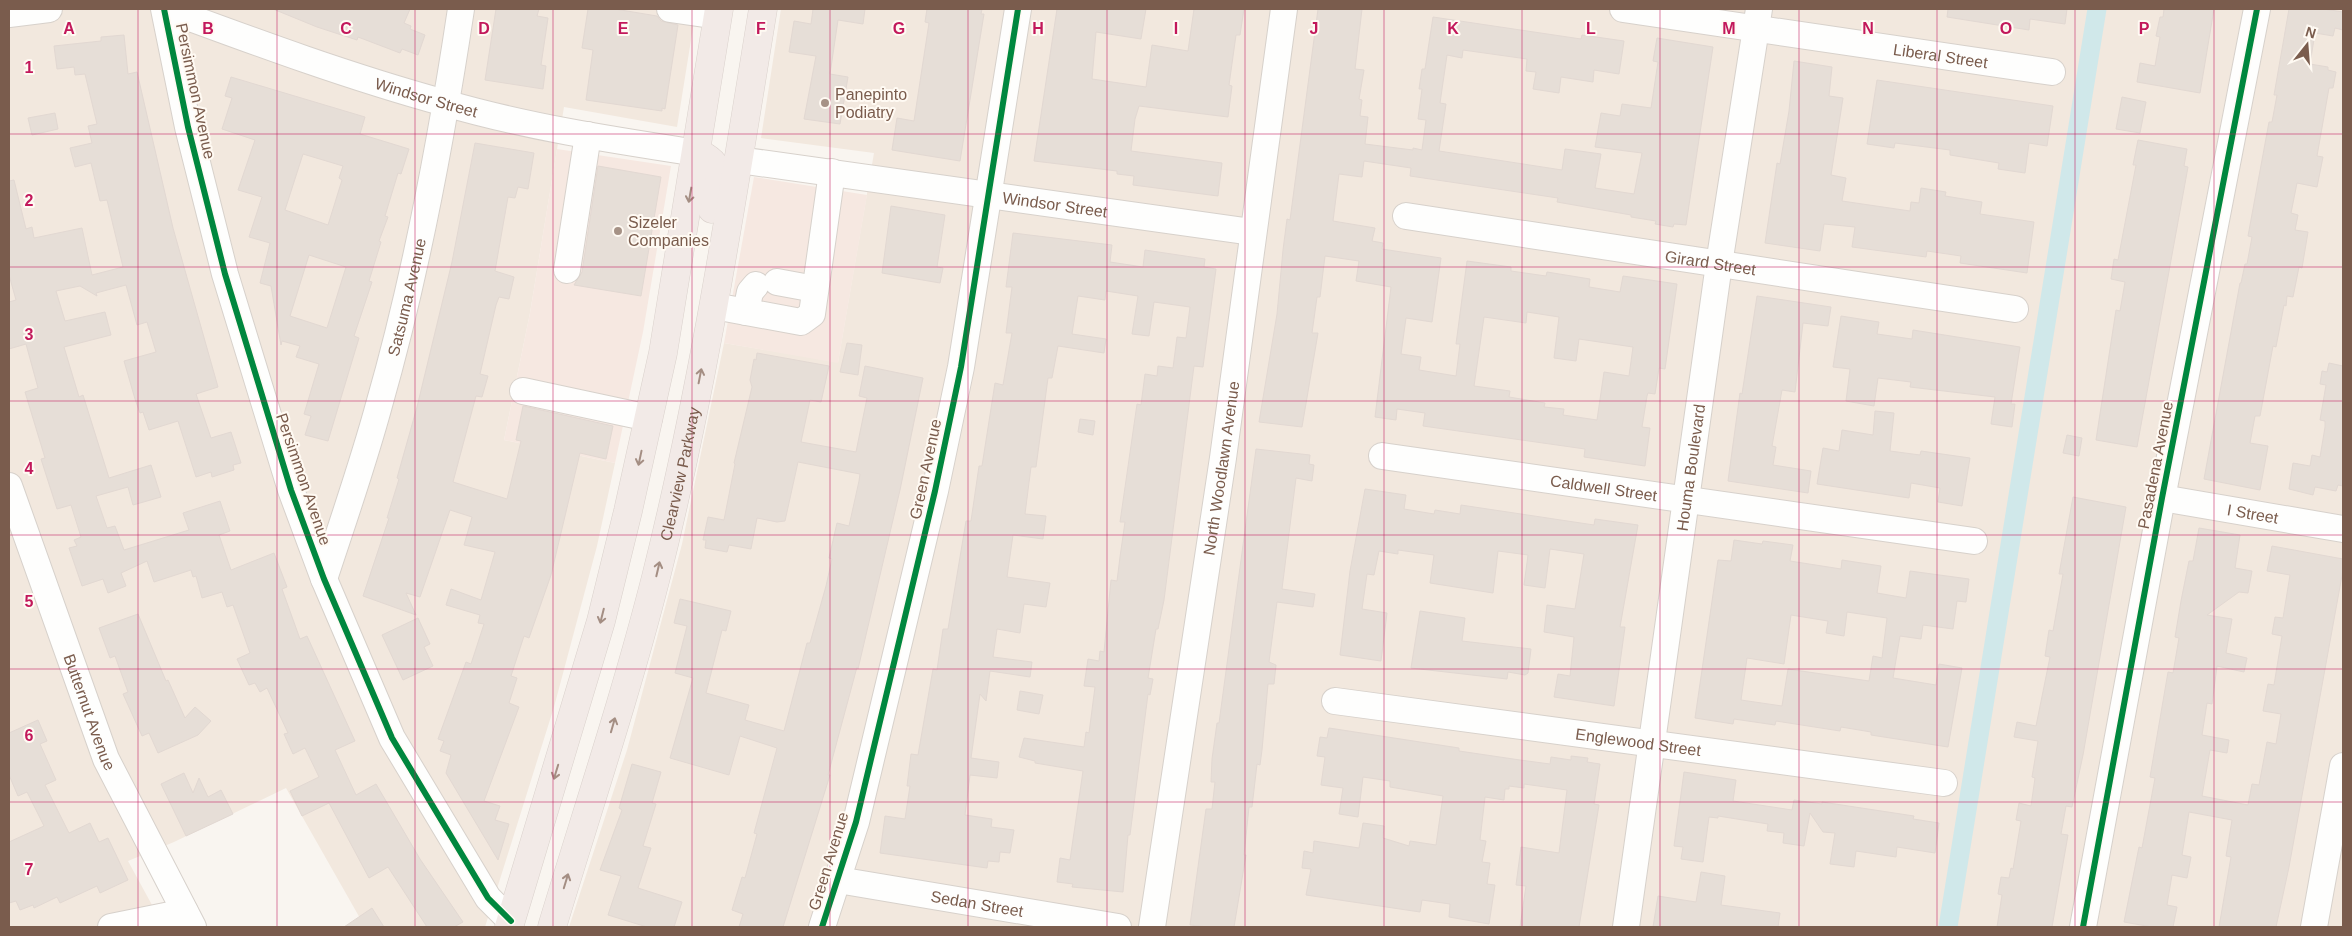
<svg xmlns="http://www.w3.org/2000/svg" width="2352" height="936" viewBox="0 0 2352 936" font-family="Arial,sans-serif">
	<rect width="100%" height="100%" fill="#f9f5f0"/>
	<g fill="#f2e8de">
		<path d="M9 9H696L677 127 564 107 530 313 504 440 615 463 597 546 554 707 485 927H365L286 788 174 842 128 861 164 927H9Z"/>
		<path d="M781 9H2343V927H569L627 750 682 544 724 343 838 362 874 153 761 138Z"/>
	</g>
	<g fill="#f6e8e1">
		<path d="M557 149 671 166 643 332 615 463 504 440 530 313Z"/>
		<path d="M754 177 867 195 838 363 724 343Z"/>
	</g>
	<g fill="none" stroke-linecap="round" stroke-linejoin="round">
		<path stroke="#d0e8ea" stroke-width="19" d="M1948 927 2097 9"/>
	</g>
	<g fill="#e6ded7" stroke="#e2d8d2" fill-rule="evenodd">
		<path d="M273 9H410L404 23 411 26 410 29 425 35 418 55 402 49 400 53 358 37 357 40 317 27Z"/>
		<path d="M496 9H539L537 16 548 18 541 65 546 66 543 89 485 80Z"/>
		<path d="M588 9H615L657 16 661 21 678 25 665 109 662 108V111L586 100 593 50 582 48Z"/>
		<path d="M813 9H865L863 24 838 20 830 74 848 77 840 124 804 119 816 56 789 52 794 21 811 24Z"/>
		<path d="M927 9H982L981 14H984L960 161 892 150 897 118 914 121 929 23 925 22Z"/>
		<path d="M1057 9H1146L1141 39 1096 32 1092 79 1146 87 1152 45 1188 51 1194 9H1244L1240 35H1236L1229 85 1232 86 1228 117 1139 106 1135 119 1131 151 1222 163 1218 196 1133 185 1134 176 1117 174V171L1034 161Z"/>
		<path d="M1318 9H1362L1355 69 1364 70 1359 99 1362 100 1360 116 1368 117 1365 144 1413 150V148L1422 150 1426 120 1418 119 1422 89H1419L1422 69H1425L1433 17 1581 39 1582 35 1624 41 1619 74 1594 70 1593 82 1561 77 1559 93 1533 89 1536 72 1526 71 1527 59 1463 50 1462 58 1447 55 1440 103 1446 104 1439 151 1562 170 1565 149 1601 154 1595 188 1634 194 1642 153 1595 147 1601 113 1620 116 1622 104 1651 108 1658 62 1653 61 1657 38 1713 47 1686 225 1674 224 1673 227 1655 224 1656 221 1631 217V215L1557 202 1558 198 1410 176 1411 168 1364 161 1362 177 1339 174 1333 221 1375 228 1372 241 1383 243 1382 249 1441 258 1432 322 1406 318 1401 354 1421 357 1419 370 1456 376 1460 344H1456L1467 261 1511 267V271L1546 276 1547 272 1590 279 1589 287 1620 292 1623 276 1677 284 1665 369 1659 368 1655 394 1648 393 1647 396 1642 427 1650 428 1645 466 1584 457 1585 449 1423 426 1425 413 1397 409 1396 420 1375 417 1391 287 1356 281 1359 261 1325 256 1320 297H1317L1312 333H1318L1302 427 1259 422 1277 314 1283 250 1287 219 1290 220ZM1527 312 1559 317 1554 358 1576 361 1579 339 1633 347 1629 376 1604 372 1597 420 1563 415 1564 409 1544 407 1545 403 1509 397 1510 391 1474 386 1484 317 1526 323Z"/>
		<path d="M1948 9H2067L2065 24 2030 19 2029 30 1947 17Z"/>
		<path d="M2164 9H2214L2200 93 2137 82 2140 63 2155 66 2160 37 2156 36 2160 17H2163Z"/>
		<path d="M2289 9H2324L2343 12V30L2335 28 2333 36 2315 33 2310 64 2328 67V70L2336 72 2333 88H2329L2317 156 2323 157 2317 187 2297 183 2291 213 2298 215 2295 230 2308 232 2302 268 2299 267 2293 297 2287 296 2286 306 2284 305 2276 347 2273 346 2260 416H2255L2250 443 2268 446 2260 490 2204 479 2240 283H2241L2245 264H2247L2252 237 2248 236 2269 122H2272L2277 95H2274Z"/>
		<path d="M124 35 128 74 137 72 173 228 218 387 196 394 211 438 231 432 241 463 233 465 234 470 212 477 211 472 196 477 178 421 149 430 143 412 140 413 135 399 124 361 156 352 147 322 137 325 126 285 96 293 97 296 80 286 56 291 65 321 105 312 111 335 64 347 79 397 83 395 109 478 151 465 161 497 133 505 128 487 96 496 107 528 115 526 124 550 189 530 183 513 220 501 230 531 219 535 231 570 274 553 287 587 282 589 300 639 307 636 355 741 335 750 356 795 376 784 420 859 463 922 454 927H427L388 867 369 878 329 803 302 816 290 791 319 777 305 748 293 754 284 734 288 733 267 688 260 692 255 683 249 685 237 659 250 653 233 605 227 607 222 592 202 598 196 576 193 577 191 570 154 582 147 561 121 573 126 586 108 593 103 579 82 586 69 548 77 546 74 540 81 537 71 505 57 509 41 459 45 458 25 392 38 388 26 344 9 349V302L16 300 9 275V181L14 180 26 229 32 227 34 238 82 228 92 275 123 267 107 200 100 201 91 163 75 167 70 148 92 143 88 126 97 124 85 74 75 75 74 67 57 69 54 46 101 41V37Z"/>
		<path d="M1794 61 1832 67 1829 96 1843 98 1831 175 1846 178 1842 201 1910 211 1911 202 1919 203 1921 188 1946 192 1945 196 1982 202 1980 214 2034 222 2027 273 1960 263 1961 256 1927 251 1926 257 1852 247 1855 227 1824 224 1820 251 1765 243 1777 163 1780 164 1789 111Z"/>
		<path d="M231 77 365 117 360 134 409 149 401 174 398 173 385 216 388 217 379 241 381 242 369 281 372 282 354 336 359 338 328 441 305 435 311 416 304 414 319 364 296 357 300 346 282 341 281 345 271 286 260 283 270 243 249 237 262 197 238 190 255 140 222 129 232 98 225 96ZM303 154 343 166 339 178 342 180 328 225 285 210ZM309 255 346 267 327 328 290 316Z"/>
		<path d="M1877 80 2053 106 2047 146 2029 143 2025 173 1998 169 1999 163 1950 155V150L1895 143 1894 148 1867 144Z"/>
		<path d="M2122 97 2146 102 2140 133 2116 129Z"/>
		<path d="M55 113 58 129 32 135 28 118Z"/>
		<path d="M2138 140 2187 149 2184 166 2188 167 2137 447 2096 440 2116 310 2120 311 2125 282 2111 279 2114 259 2118 260 2136 165H2133Z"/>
		<path d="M475 143 534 153 528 189 518 187 515 198 508 197 495 271 514 277 509 299 499 297 496 305 480 374 488 376 482 397 476 396 453 482 507 499 521 441 516 440 523 406 613 426 606 459 580 453 551 575 529 638 524 636 511 676 517 678 509 703 519 707 484 801 500 806 495 820 509 824 498 860 446 773 451 755 440 751 444 741 438 739 466 662 471 664 484 624 478 623 480 615 446 605 451 589 481 600 495 552 464 545 472 517 450 510 420 597 406 593 416 615 363 596 389 518H387L399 479 397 478 417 407 452 262Z"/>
		<path d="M598 166 661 177 641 296 574 285 582 272Z"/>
		<path d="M891 206 945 215 937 267 943 268 940 283 882 273Z"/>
		<path d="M1013 233 1112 245 1110 262 1143 267 1145 250 1205 259 1204 267 1216 269 1203 367 1194 366 1164 600 1158 629H1156L1148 678 1153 679 1150 695 1148 694 1130 835H1128L1123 892 1072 887 1073 884 1057 882 1060 858 1070 860 1083 771 1035 763V761L1019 757 1024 738 1084 747 1086 732 1089 733 1095 687 1084 686 1088 659 1099 661 1100 651 1104 652 1111 580 1117 581 1120 557 1125 522H1120L1137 404 1141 405 1145 374 1157 376 1158 366 1173 368 1177 337 1186 338 1190 307 1154 302 1149 336 1132 334 1138 296 1106 291 1105 300 1078 296 1072 334 1106 339 1104 353 1058 346 1052 378H1048L1036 467H1031L1025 514 1046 516 1043 539 1013 535 1007 577 1050 583 1046 607 1024 604 1020 633 997 629 993 657 1032 662 1030 677 990 671 986 701 980 694 971 758 999 762 997 778 970 775 965 815 992 819 991 827 1014 830 1010 853 1000 852 999 862 988 861 987 868 880 853 885 816 905 819 910 786H907L911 754 918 755 933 669 937 670 943 629H948L966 521H971L979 466H982L995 383 1003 385 1012 333H1006L1012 287H1006Z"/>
		<path d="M1757 296 1831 307 1828 326 1803 323 1795 392 1782 390 1772 446 1776 447 1773 465 1811 471 1808 493 1728 481 1740 393 1742 394Z"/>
		<path d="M1841 316 1879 322 1877 334 1912 339 1913 330 2020 347 2011 404H2015L2012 427 1991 424 1995 397 1910 387 1911 382 1878 378 1874 406 1846 401 1850 369 1833 367Z"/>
		<path d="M847 343 862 345 858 375 840 372Z"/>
		<path d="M757 353 829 366 821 402 810 400 801 442 856 452 867 398 859 396 865 366 923 378 900 490 858 669 857 667 828 775H830L783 927H739L743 914 732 910 742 877 745 878 757 834 754 833 777 748 740 736 729 775 670 758 693 678 675 673 687 626 674 623 680 599 731 611 726 631 722 630 706 693 749 705 745 720 784 731 807 643H810L826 586 832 559 829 558 837 523 849 526 859 481 860 474 798 462 785 521 777 522 757 518 751 549 729 545 727 552 705 548 706 540H703L708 517 724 520 735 464 734 463 752 387 750 380 754 359 756 360Z"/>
		<path d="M2329 363 2343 366V486L2338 485 2336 491 2315 487 2313 495 2289 489 2293 463 2310 466 2312 455 2320 457 2325 427V421L2320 420 2326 385 2320 384 2322 371 2327 372Z"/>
		<path d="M1875 411 1894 413 1890 451 1920 455 1921 451 1970 458 1962 506 1938 502 1940 488 1911 483 1909 498 1817 484 1823 448 1839 451 1842 430 1873 435Z"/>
		<path d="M1080 419 1095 421 1093 435 1078 432Z"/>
		<path d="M2067 435 2082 438 2079 456 2063 453Z"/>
		<path d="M1256 449 1310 455 1309 464 1314 465 1312 481 1296 478 1282 589 1315 594 1313 607 1277 602 1269 662 1276 665 1274 684H1268L1262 750 1260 765 1257 764 1252 807H1249L1244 855H1246L1234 927H1207L1190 925 1206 809H1212L1215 782H1211L1212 759 1217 723H1219Z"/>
		<path d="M1365 489 1406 495 1404 509 1434 514 1435 510 1460 514 1461 505 1594 525 1595 519 1638 525 1620 627H1625L1614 706 1554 697 1558 674 1570 676 1574 637 1544 632 1547 605 1575 609 1584 554 1550 549 1545 588 1524 585 1528 555 1498 551 1493 593 1430 583 1434 555 1398 550V554L1379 551 1374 575 1367 574 1362 609 1387 613 1381 661 1340 655 1350 571Z"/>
		<path d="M2073 497 2126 507 2083 755 2072 807 2066 806 2061 834 2068 835 2052 927H1997L2002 895 1998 894 2001 877 2009 878 2011 868 2013 869 2021 821 2016 820 2019 803 2031 806 2035 778 2032 777 2038 741 2014 737 2017 722 2036 726 2050 657 2045 656 2049 630 2053 631 2063 574H2059Z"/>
		<path d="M2199 528 2240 535 2235 568 2252 571 2248 593 2239 592 2207 615 2232 619 2226 653 2247 658 2244 672 2217 666 2212 704 2207 703 2202 735 2229 740 2227 753 2210 750 2202 796 2248 805 2252 784 2259 785 2267 742 2276 744 2281 714 2263 711 2268 684 2274 685 2282 636 2272 634 2275 617 2283 618 2290 575 2267 571 2272 546 2343 559V570L2289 867 2276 927H2219L2231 857 2226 856 2232 820 2189 812 2182 855 2191 857 2187 878 2172 875 2167 905 2177 907 2173 927H2152L2124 922 2139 847 2142 848 2155 778 2150 777 2168 672 2173 673 2179 638 2175 637 2181 601 2189 561H2193Z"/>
		<path d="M1734 540 1762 544 1763 541 1793 545 1790 561 1841 569 1842 560 1881 566 1877 593 1906 598 1910 571 1969 579 1966 602 1957 601 1953 629 1923 625 1921 639 1900 636 1893 678 1936 685 1939 664 1962 668 1948 747 1871 735V732L1841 727 1840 731 1776 721 1775 725 1734 719 1733 724 1695 718 1718 560 1731 561ZM1847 612 1887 618 1882 658 1873 656 1869 681 1788 669 1782 706 1741 700 1747 658 1784 664 1791 615 1828 621 1826 633 1844 636Z"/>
		<path d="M1420 611 1465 618 1462 641 1531 649 1528 673 1525 675 1508 672 1507 679 1411 668Z"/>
		<path d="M138 614 166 681 168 680 185 718 195 707 211 721 198 735 158 753 149 733 142 736 123 694 128 692 115 656 110 658 99 628Z"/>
		<path d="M418 618 430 644 424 647 433 666 403 680 382 635Z"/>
		<path d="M1020 691 1043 695 1039 714 1017 710Z"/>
		<path d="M38 720 47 741 40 744 56 780 45 785 69 833 90 823 99 842 108 838 128 880 100 893 97 886 60 903 57 897 34 908 33 905 20 910 16 901 9 903V842L44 826 27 792 18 796 9 775V733Z"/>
		<path d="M1329 728 1459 748V751L1520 760 1550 764 1551 757 1571 760V756L1588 758 1587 762 1600 764 1594 804 1599 805 1579 927H1520L1526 886 1516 885 1521 847 1559 853 1567 790 1524 784V788L1509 786V789H1505L1504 800 1485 797 1480 840 1486 841 1482 862 1490 863 1487 884 1495 885 1489 924 1449 917 1450 904 1422 900 1420 912 1306 895 1311 869 1302 868 1304 851 1313 853 1314 841 1359 848 1363 823 1384 826 1383 838 1409 846 1410 841 1436 845 1443 796 1390 787V781L1363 777 1358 817 1339 814 1343 788 1321 785 1325 757 1317 756 1320 737 1327 738Z"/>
		<path d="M632 764 661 772 652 803 656 804 643 846 651 848 638 888 682 902 674 927H647L608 915 621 876 600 870 622 810 619 808Z"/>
		<path d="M1684 772 1736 780 1733 801 1792 810 1794 800 1822 804V802L1914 816 1913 819 1939 823 1935 853 1897 847 1896 857 1856 851 1854 867 1830 864 1835 833 1823 832 1810 813 1804 846 1783 843 1784 833 1767 831 1768 824 1718 816V818L1709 817 1703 862 1681 859 1683 847 1674 846Z"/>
		<path d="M184 773 193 793 199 778 208 797 221 790 233 814 186 836 161 784Z"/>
		<path d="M1701 872 1725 876 1721 905 1780 913 1778 927H1653L1658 896 1696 902Z"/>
		<path d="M372 908 384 927H344Z"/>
	</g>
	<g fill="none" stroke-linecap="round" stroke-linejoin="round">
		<g stroke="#d7d1cb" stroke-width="28">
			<g id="minor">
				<path d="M164 9 188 127 225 274 291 490 324 579 392 738 488 898 511 921"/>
				<path id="s1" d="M166 9C258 43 350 77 445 103 527 127 613 140 697 153"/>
				<path d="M670 9 718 16"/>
				<path id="s2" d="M1623 9 2052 72"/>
				<path d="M9 14 49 9"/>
				<path id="s3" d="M739 160 1252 232"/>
				<path id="s4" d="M1406 216 2015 309"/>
				<path d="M567 270 588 135"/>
				<path d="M777 282 815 289"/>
				<path d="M714 306 801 322 812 314 832 172"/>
				<path d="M746 312 750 292 756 285"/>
				<path d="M523 391 649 418"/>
				<path id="s5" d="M1382 456 1974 541"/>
				<path id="s6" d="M9 486 106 759 193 927"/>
				<path id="s7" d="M2162 498 2343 529"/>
				<path id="s8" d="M324 579C343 521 363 464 379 405 416 276 441 142 461 9"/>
				<path id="s9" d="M1335 701 1944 783"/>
				<path id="s10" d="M838 880 1118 927"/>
				<path d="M111 927 185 912"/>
				<path d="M822 927 856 822 935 491 961 367 1018 9"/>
				<path id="s11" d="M1152 927 1223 458 1284 9"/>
				<path id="s12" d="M1626 927 1719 264 1759 9"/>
				<path d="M2083 927 2162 498 2257 9"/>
				<path d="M2314 927 2343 766"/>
			</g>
		</g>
		<g stroke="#dad1cc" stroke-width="29">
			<g id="highway">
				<path d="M697 153C727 165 717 183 712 209"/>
				<path d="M509 927 601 621 628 511 663 353 719 9"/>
				<path id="s13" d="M552 927C587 811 626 695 656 577 703 390 732 199 763 9"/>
			</g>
		</g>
		<use href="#minor" stroke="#fefefd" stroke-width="26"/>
		<use href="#highway" stroke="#f2eae7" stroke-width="28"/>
		<g stroke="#fffaf3" stroke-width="9">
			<g id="cycleway">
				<path d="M164 9 188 127 225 274 291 490 324 579 392 738 488 898 511 921"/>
				<path d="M822 927 856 822 935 491 961 367 1018 9"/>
				<path d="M2083 927 2162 498 2257 9"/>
			</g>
		</g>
		<use href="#cycleway" stroke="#00873e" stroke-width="6"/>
	</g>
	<defs><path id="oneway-shaft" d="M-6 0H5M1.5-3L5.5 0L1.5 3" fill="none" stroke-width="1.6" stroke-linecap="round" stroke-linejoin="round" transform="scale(1.25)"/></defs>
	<g stroke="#a48e83">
		<use href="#oneway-shaft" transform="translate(690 195) rotate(100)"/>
		<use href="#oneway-shaft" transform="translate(700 376) rotate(-79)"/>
		<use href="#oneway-shaft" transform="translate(640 458) rotate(102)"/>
		<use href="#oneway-shaft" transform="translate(658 569) rotate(-77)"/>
		<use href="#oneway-shaft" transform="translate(602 616) rotate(104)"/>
		<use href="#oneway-shaft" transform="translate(613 725) rotate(-74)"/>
		<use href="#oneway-shaft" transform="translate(556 772) rotate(107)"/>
		<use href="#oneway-shaft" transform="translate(566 881) rotate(-73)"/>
	</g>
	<path fill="none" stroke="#c2185b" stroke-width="1" stroke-opacity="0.55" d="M138 9V927M277 9V927M415 9V927M553 9V927M692 9V927M830 9V927M968 9V927M1107 9V927M1245 9V927M1384 9V927M1522 9V927M1660 9V927M1799 9V927M1937 9V927M2075 9V927M2214 9V927M9 134H2343M9 267H2343M9 401H2343M9 535H2343M9 669H2343M9 802H2343"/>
	<g fill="#a69286" stroke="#fffaf3" stroke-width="2">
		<circle cx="825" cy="103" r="5"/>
		<circle cx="618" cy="231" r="5"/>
	</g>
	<g text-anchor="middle" stroke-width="4" stroke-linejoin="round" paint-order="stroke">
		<g font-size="16" fill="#7a5c4d" stroke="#fffaf3">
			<text dy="6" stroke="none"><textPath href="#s2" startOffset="321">Liberal Street</textPath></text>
			<text transform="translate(196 91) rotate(78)" y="6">Persimmon Avenue</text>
			<text dy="6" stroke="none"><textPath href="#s1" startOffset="275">Windsor Street</textPath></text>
			<text dy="6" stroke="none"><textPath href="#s3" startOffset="319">Windsor Street</textPath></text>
			<text dy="6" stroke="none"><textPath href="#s4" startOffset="308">Girard Street</textPath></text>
			<text dy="6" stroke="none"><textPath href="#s8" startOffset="294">Satsuma Avenue</textPath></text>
			<text transform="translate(2155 465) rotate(-79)" y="6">Pasadena Avenue</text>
			<text dy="6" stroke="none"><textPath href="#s11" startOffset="464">North Woodlawn Avenue</textPath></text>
			<text dy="6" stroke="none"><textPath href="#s12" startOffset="464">Houma Boulevard</textPath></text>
			<text transform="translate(925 469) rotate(-78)" y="6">Green Avenue</text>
			<text dy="6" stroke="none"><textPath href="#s13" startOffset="471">Clearview Parkway</textPath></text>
			<text transform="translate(304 479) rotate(71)" y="6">Persimmon Avenue</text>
			<text dy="6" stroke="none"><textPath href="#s5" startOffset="224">Caldwell Street</textPath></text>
			<text dy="6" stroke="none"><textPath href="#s7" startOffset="92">I Street</textPath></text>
			<text dy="6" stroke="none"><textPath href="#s6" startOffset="240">Butternut Avenue</textPath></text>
			<text dy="6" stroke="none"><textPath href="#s9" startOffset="306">Englewood Street</textPath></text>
			<text transform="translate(828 861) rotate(-73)" y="6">Green Avenue</text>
			<text dy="6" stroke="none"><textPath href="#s10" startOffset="141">Sedan Street</textPath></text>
		</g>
		<g font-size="16" fill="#7a5c4d" stroke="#fffaf3" text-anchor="start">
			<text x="835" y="100">Panepinto<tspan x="835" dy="18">Podiatry</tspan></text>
			<text x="628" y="228">Sizeler<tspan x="628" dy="18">Companies</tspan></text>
		</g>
	</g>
	<g font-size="16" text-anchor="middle" font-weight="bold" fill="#c2185b" stroke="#fffaf3" stroke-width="4" stroke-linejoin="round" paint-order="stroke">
		<text x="69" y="34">A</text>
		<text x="208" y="34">B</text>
		<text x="346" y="34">C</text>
		<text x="484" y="34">D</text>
		<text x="623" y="34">E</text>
		<text x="761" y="34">F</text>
		<text x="899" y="34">G</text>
		<text x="1038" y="34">H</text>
		<text x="1176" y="34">I</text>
		<text x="1314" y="34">J</text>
		<text x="1453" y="34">K</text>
		<text x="1591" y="34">L</text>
		<text x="1729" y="34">M</text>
		<text x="1868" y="34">N</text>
		<text x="2006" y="34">O</text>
		<text x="2144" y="34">P</text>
		<text x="29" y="73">1</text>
		<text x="29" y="206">2</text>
		<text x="29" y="340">3</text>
		<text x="29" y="474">4</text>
		<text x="29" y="607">5</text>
		<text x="29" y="741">6</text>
		<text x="29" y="875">7</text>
	</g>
	<rect width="2352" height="936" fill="none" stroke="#7a5c4d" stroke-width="20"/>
	<g transform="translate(2307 45) rotate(17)" stroke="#fffaf3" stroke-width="4" paint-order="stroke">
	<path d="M0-4L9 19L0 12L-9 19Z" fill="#7a5c4d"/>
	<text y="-8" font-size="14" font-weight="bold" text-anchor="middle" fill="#7a5c4d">N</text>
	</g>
</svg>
